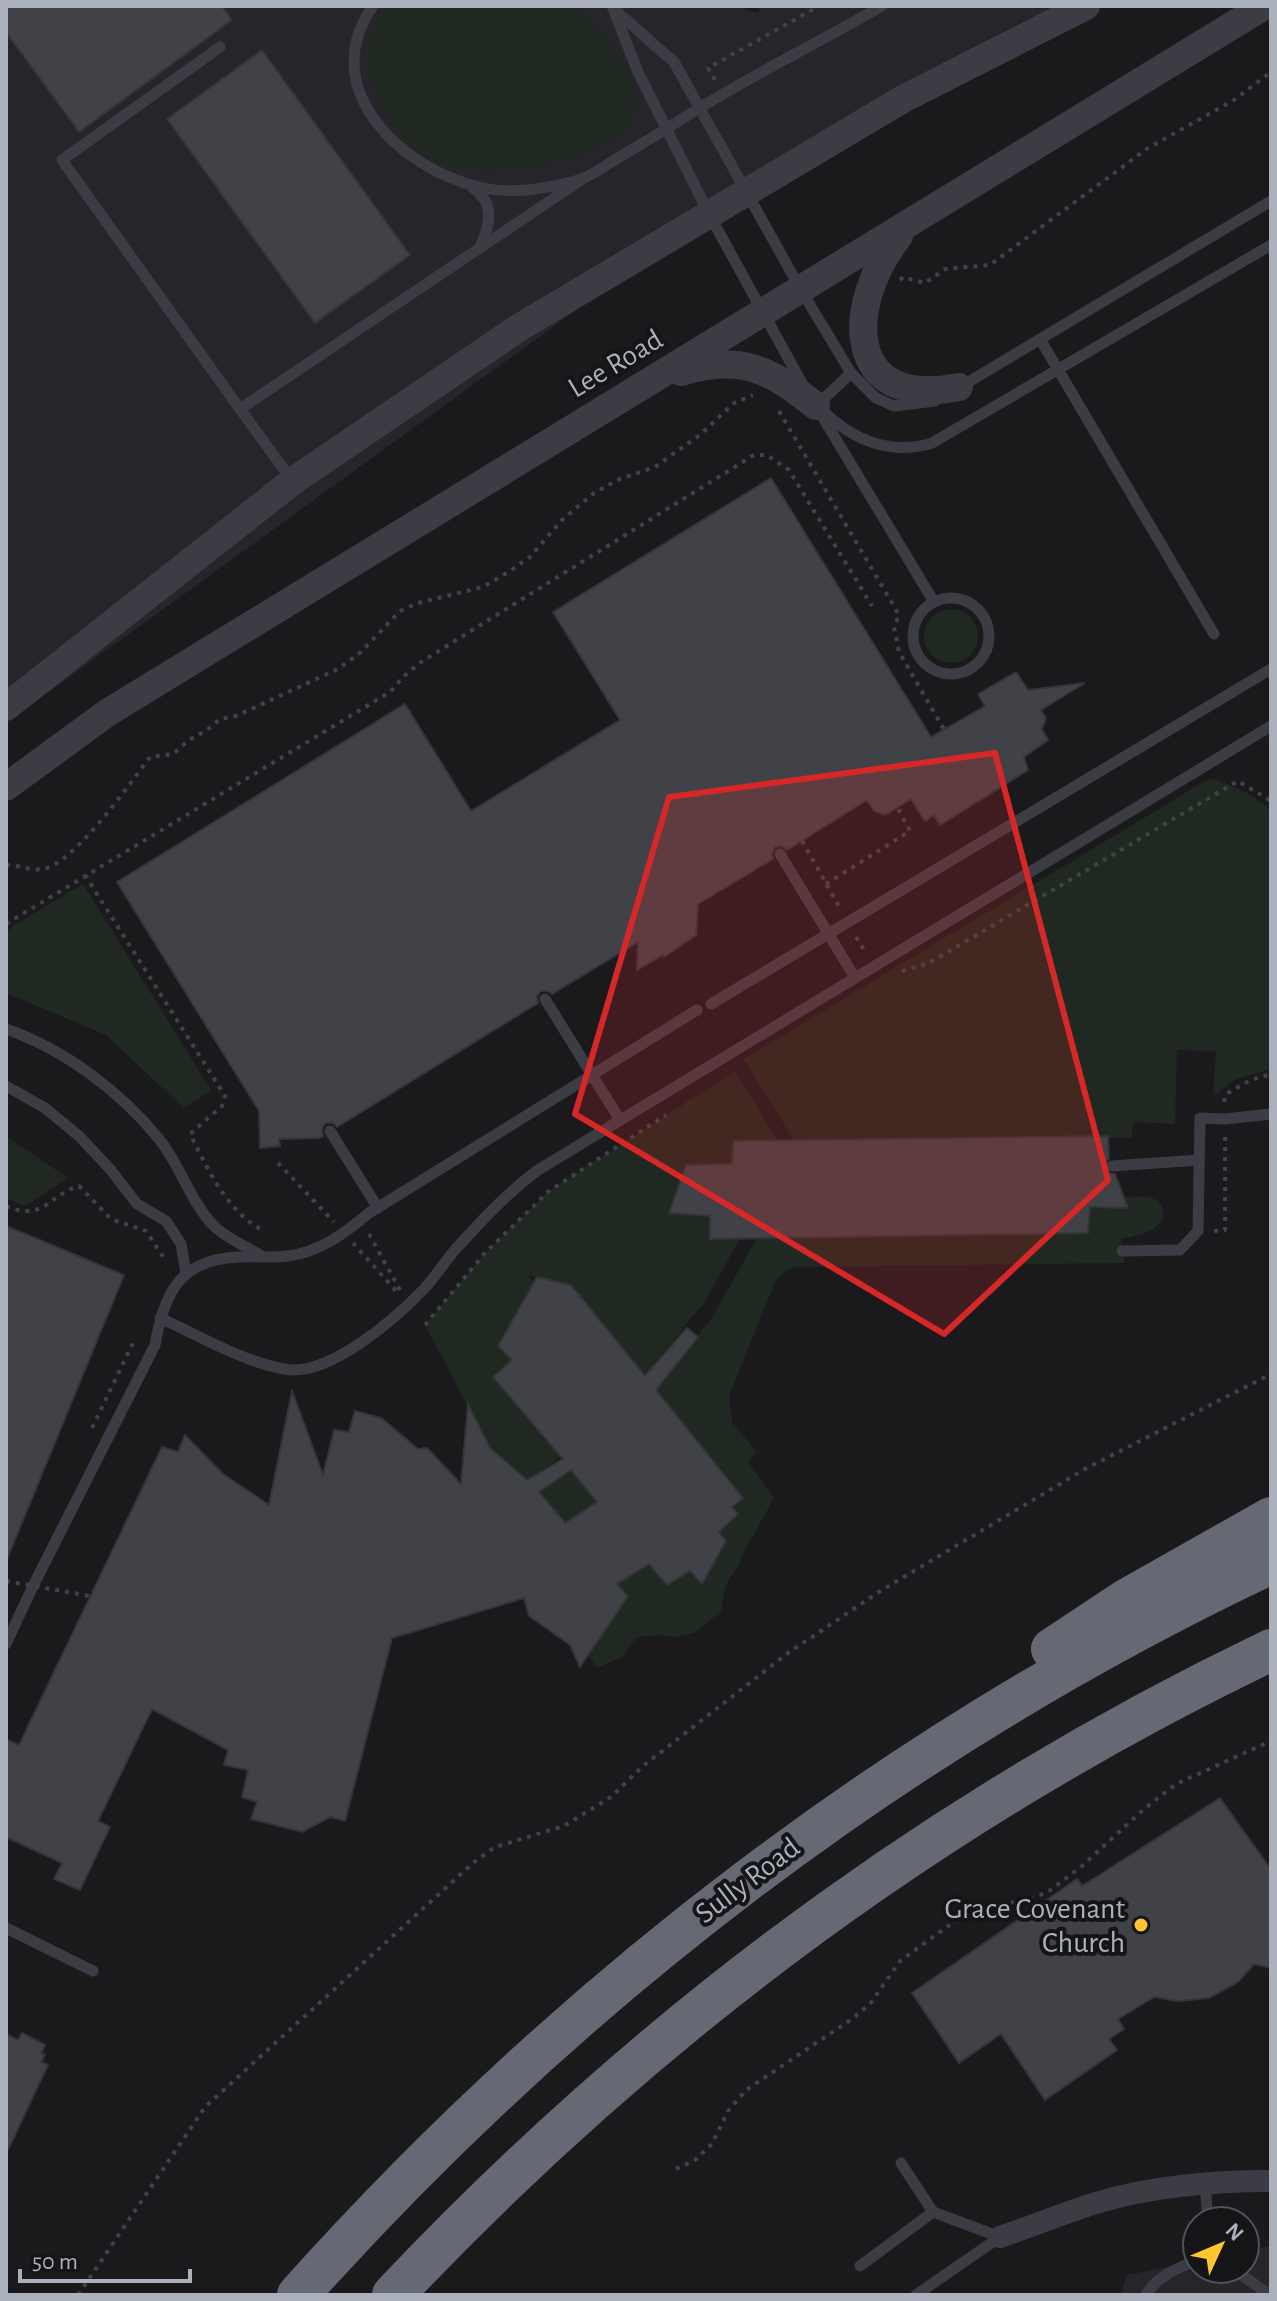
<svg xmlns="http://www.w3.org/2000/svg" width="1277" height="2301" viewBox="0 0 1277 2301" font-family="'Alegreya Sans',sans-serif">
	<rect width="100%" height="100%" fill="#1a1a1d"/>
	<g fill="#26262a">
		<path d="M6 6H736L758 13 760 6H1094L709 214 6 723Z"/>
		<path d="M1271 2246V2295H1121L1127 2275 1197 2261V2269H1245V2251Z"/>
	</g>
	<g fill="#1f2821">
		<path d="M388 6H575C596 26 639 70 637 101 633 163 483 181 439 163 406 149 381 114 371 80 365 56 370 25 388 6Z"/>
		<circle cx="951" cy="636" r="27"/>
		<path d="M1210 778C1235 786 1251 793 1271 810V1069L1236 1079 1213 1096 1216 1051 1177 1050 1175 1124 1134 1122 1131 1138 794 1140 744 1059Z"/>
		<path d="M83 884 211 1090 184 1108 106 1035 6 993V933L14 925Z"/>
		<path d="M735 1071 777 1140 734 1141 732 1164 686 1165 669 1213 710 1216 740 1238 706 1300 645 1376 571 1285 527 1275 537 1285 512 1360 493 1377 561 1456 528 1481 490 1448 425 1325 484 1254 549 1191Z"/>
		<path d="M6 1136 68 1178 25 1206 6 1198Z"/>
		<path d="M1124 1197C1132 1197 1141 1196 1149 1197 1156 1199 1161 1203 1163 1209 1167 1231 1136 1236 1121 1239L1125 1263 796 1267 786 1270 775 1282 729 1396 732 1422 756 1451 748 1463 774 1498 742 1556C740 1567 734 1570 729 1579 724 1589 723 1601 721 1612L694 1633 677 1637 658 1635 638 1637 630 1645 624 1656 597 1668 588 1655 627 1596 573 1518 565 1523 536 1495 570 1469 667 1585 690 1571 703 1584 726 1542 719 1532 738 1515 732 1507 743 1497 656 1390 713 1316 757 1238 1087 1233 1090 1207 1127 1208Z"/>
	</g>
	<g fill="#414247" stroke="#343439" stroke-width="2" fill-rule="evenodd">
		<path d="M6 6H222L232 20 79 132 6 32Z"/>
		<path d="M262 50 410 255 315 323 167 119Z"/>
		<path d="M771 478 931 737 985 706 978 694 1016 672 1028 690 1085 683 1041 710 1046 718 1042 729 1048 740 1024 757 1028 770 940 825 934 815 925 821 911 799 885 815 874 811 867 800 787 850 781 846 775 847 772 853 773 859 698 904 696 935 664 957 663 955 637 970 638 942 552 994 548 991H541L537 996 538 1003 337 1127 333 1123H326L322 1128 323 1136 319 1138 279 1139 280 1146 260 1148 259 1111 117 882 405 704 471 811 620 720 553 612Z"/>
		<path d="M1108 1136 1109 1158 1104 1167 1108 1173 1115 1174 1128 1208 1090 1207 1088 1233 710 1239V1216L669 1213 686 1165 732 1164 734 1141Z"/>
		<path d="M6 1226 124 1275 7 1559H6Z"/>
		<path d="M537 1277 571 1285 645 1376 687 1328 698 1337 656 1390 743 1498 732 1507 738 1514 719 1532 726 1541 702 1584 690 1571 667 1585 649 1564 617 1584 628 1596 580 1667 570 1645 529 1616 524 1598 392 1638 345 1821 330 1817 302 1832 251 1819 257 1802 242 1797 248 1770 224 1765 228 1750 152 1709 98 1821 110 1827 80 1890 54 1879 62 1863 6 1837V1739L19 1745 162 1447 178 1452 185 1435 223 1474 269 1505 292 1391 323 1475 334 1430 349 1432 355 1411 381 1418 418 1449 427 1448 461 1484 468 1404 490 1448 527 1480 563 1459 493 1377 512 1360 498 1346ZM571 1470 597 1502 565 1523 539 1492Z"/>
		<path d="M1220 1798 1267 1864 1271 1865V1968L1254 1964 1238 1982 1209 1998 1178 2001 1154 1997 1118 2019 1124 2029 1109 2039 1117 2050 1045 2100 1001 2034 959 2063 912 1993 1077 1879 1082 1886Z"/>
		<path d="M22 2033 45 2045 41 2053 45 2055 41 2062 48 2065 6 2154V2034L18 2040Z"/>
	</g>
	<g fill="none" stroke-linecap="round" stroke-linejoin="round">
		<g stroke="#404249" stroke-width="4" stroke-dasharray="4 6" stroke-linecap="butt">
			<path d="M715 80 708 68 819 6"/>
			<path d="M900 280 903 277 925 283 945 269 990 265 1148 148 1234 100 1271 72"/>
			<path d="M779 411 899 615 894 627 899 652 949 738"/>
			<path d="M802 841 840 908"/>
			<path d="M6 865C18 865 32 871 43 869 74 864 131 782 150 757L173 754 189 740 207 730 220 719 236 716 338 669 361 652 400 611 418 603 483 587 510 571 530 557 562 520 594 493 620 479 655 467 701 434 734 403 753 395"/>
			<path d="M85 875 225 1096 222 1106 190 1134C208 1169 225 1208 260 1229"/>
			<path d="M826 884 910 831 897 807"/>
			<path d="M6 924 390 692 403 677 421 662 754 455H767L789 470 872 606"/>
			<path d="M856 937 866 953"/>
			<path d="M902 971 929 963 1238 781 1271 801"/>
			<path d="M1224 1102 1226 1094 1251 1080 1271 1074"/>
			<path d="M278 1163 334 1222"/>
			<path d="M6 1206C44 1222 47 1196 79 1186L111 1219 146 1231 166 1261"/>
			<path d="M1214 1231 1225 1230V1134"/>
			<path d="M369 1234 400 1290"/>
			<path d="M353 1243 398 1293"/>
			<path d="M425 1325 484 1254 549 1191 666 1115"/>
			<path d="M92 1428 132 1345 135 1347"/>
			<path d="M676 2169 695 2160 712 2144 728 2111 746 2090 852 2019 870 2004 900 1961 965 1914 993 1904 1024 1902 1049 1891 1082 1866 1144 1809 1176 1784 1271 1741"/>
			<path d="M78 2295 205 2107 473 1863 495 1847 564 1826 611 1797 643 1766 788 1653 882 1590 1085 1469 1271 1374"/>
		</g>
		<g stroke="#3c3d44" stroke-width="11">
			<path d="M373 6C315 88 401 169 479 187 511 195 544 189 575 181 589 178 601 168 613 161 641 144 669 128 696 110 757 73 821 41 882 6"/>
			<path d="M612 6 638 72 709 214 804 387"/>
			<path d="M616 11 674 62 801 290 851 373 876 398 894 406 935 401"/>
			<path d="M220 47 62 160 240 409 581 180"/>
			<path d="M473 188C496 204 490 225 480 247"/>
			<path d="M1040 339 1214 634"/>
			<path d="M851 373 816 406 934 602"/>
			<path d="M960 387 1271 201"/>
			<path d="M816 404C847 437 887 457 932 443L1271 245"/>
			<path d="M240 409 291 479"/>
			<circle cx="951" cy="636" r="38"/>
			<path d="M780 854 854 976"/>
			<path d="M545 999 620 1120"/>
			<path d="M711 1004 1271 669"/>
			<path d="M6 1029C64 1049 121 1092 159 1139 181 1166 190 1202 215 1227 228 1239 247 1247 262 1256"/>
			<path d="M6 1086 45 1108 79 1136 110 1169 137 1204 166 1221 181 1244 186 1274"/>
			<path d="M330 1131 378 1208"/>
			<path d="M1112 1166 1199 1160"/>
			<path d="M1122 1251 1180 1250 1198 1231 1200 1118 1225 1119 1271 1114"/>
			<path d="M160 1318C200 1336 241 1361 284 1369 328 1378 395 1319 424 1289 435 1277 444 1263 454 1251 480 1222 507 1193 538 1170L1271 726"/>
			<path d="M6 1644 33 1586 155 1345C164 1293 180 1259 239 1257 255 1256 272 1258 288 1256 320 1252 345 1233 369 1213L697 1010"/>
			<path d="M6 1928 93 1971"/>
			<path d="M901 2163 933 2212"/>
			<path d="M1205 2184 1208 2221"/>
			<path d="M860 2266 933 2212 1000 2237"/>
			<path d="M1233 2269 1270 2295"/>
			<path d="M916 2295 1000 2237"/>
			<path d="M1146 2295C1156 2276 1179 2268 1197 2260"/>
		</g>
		<path stroke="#3c3d44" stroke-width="22" d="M1000 2237C1033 2226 1066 2212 1099 2202 1154 2186 1214 2181 1271 2181"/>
		<g stroke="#3c3d44" stroke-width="28">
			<path d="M899 236C844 306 844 410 959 387"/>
			<path d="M681 372C740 354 770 369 816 406"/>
			<path d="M6 707 293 481 520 327 903 99 1086 6"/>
			<path d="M6 787 107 713 1264 6"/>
		</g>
		<g stroke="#666973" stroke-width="42">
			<path d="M1052 1649 1126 1600 1271 1518"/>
			<path d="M298 2295C571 1990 900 1738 1271 1563"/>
			<path d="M393 2295C645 2028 939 1809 1271 1650"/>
		</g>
		<path stroke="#404249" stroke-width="4" stroke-dasharray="4 6" stroke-linecap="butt" d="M6 1581 90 1596"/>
	</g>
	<path fill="#d62828" fill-opacity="0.2" stroke="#d62828" stroke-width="6" stroke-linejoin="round" d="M995 753 1108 1180 944 1334 575 1114 669 797Z"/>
	<circle fill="#ffc52f" stroke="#151518" stroke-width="3" cx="1141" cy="1925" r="8"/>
	<g text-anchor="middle" stroke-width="8" stroke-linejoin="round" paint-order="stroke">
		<g font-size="30" fill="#abb0bd" stroke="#151518">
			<text transform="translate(615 363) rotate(-31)" y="10">Lee Road</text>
			<text transform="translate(747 1880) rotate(-37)" y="10">Sully Road</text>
		</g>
		<g font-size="30" fill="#abb0bd" stroke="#151518" text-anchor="end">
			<text x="1125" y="1918">Grace Covenant<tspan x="1125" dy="34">Church</tspan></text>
		</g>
	</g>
	<rect width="1277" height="2301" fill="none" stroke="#abb0bd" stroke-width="16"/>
	<g transform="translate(1221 2245) rotate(46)"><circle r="38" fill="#151518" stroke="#51535a" stroke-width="2"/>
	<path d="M0-6L14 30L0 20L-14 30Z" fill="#ffc52f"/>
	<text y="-12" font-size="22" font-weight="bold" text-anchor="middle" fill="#abb0bd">N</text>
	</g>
	<path d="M20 2269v12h170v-12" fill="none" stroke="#abb0bd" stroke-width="4"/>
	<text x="32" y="2269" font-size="24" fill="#abb0bd" stroke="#151518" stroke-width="6" paint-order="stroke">50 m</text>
</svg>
